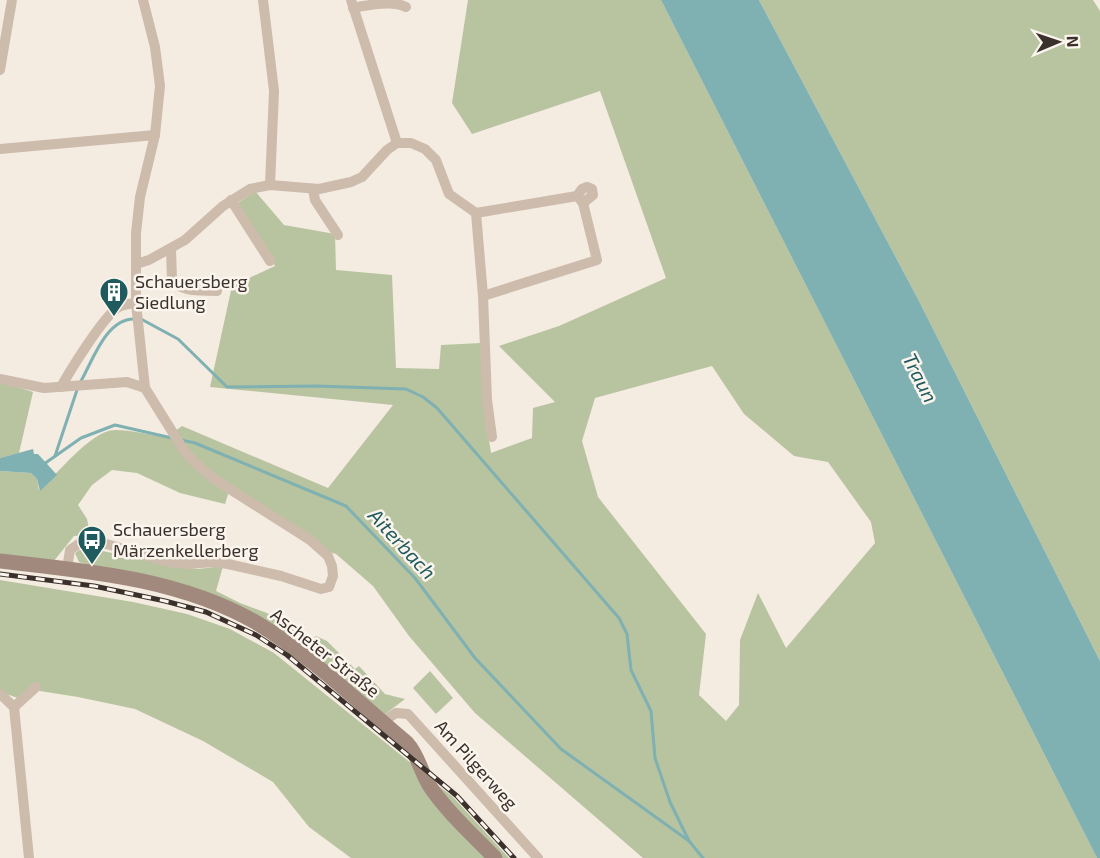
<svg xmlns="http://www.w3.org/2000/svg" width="1100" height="858" viewBox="0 0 1100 858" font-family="'Exo 2',sans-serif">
	<rect width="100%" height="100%" fill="#f4ebe1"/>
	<g fill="#b8c4a0" fill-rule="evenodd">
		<path d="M468 0H661L1097 858H643L475 713 409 636 373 586 336 554 326 551 230 488 225 504 180 493 137 473 112 470 92 485 78 505 87 519 90 535 74 536 53 562 0 557V471L31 473 37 479 39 490C57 475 91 430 115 430 132 430 150 435 167 437L182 426 328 488 393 405 210 387 232 286 275 266 238 203 255 191 284 225 335 234 336 270 392 275 396 368 439 369 441 345 481 343 483 399 491 453 532 438 533 408 555 402 499 346 559 326 666 278 600 91 472 134 452 103ZM712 366 744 414 794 456 828 462 871 522 875 543 786 648 758 593 740 640 739 705 726 721 699 695 706 634 598 497 582 441 595 398Z"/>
		<path d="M759 0H1093L1100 11V661L919 301Z"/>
		<path d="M0 382 33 392 19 453 0 458Z"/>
		<path d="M84 547 177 567 198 569 223 566 216 591 240 603 267 613 310 641 316 636 327 641 355 669 359 666 385 694 405 699 384 715 263 620 79 562 75 553Z"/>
		<path d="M0 580 133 602 187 614 230 629 274 653 412 764 488 858H351L309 827 273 782 203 741 135 709 78 697 40 691 34 685 18 698 0 692Z"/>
		<path d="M430 671 453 698 436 714 413 688Z"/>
		<path d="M436 784 452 796 509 858H502L443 797Z"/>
	</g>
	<g fill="#7fb0b2">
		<path d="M661 0H759L919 301 1100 661V858H1097Z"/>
		<path d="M33 449 34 454H38L57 475 40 491 37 479 31 473 0 471V458Z"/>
	</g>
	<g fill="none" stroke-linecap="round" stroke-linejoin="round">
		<g stroke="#7fb0b2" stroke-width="3">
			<path d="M141 319 178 339 227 387 316 386 406 389 423 397 437 408 619 618 627 634 631 670 651 711 655 758 670 802 689 841"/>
			<path d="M81 381C93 360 106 319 134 319"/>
			<path d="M181 440 195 443 346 506 415 578 475 658 561 749 689 841 703 858"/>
			<path d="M55 456 77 390"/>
			<path d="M44 464 81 438 115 425 172 438"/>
		</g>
		<g stroke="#cdbbac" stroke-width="10">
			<path d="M263 0 274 91 270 185"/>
			<path d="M351 0 397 143"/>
			<path d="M353 8C368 5 393 0 406 7"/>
			<path d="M0 70 12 0"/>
			<path d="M0 149 155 135"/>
			<path d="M313 189 315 200 338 235"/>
			<path d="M577 196 582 189 587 187 592 189 593 195 583 203"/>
			<path d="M231 200 270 261"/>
			<path d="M476 213 577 196 583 203 597 260 483 296"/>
			<path d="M171 249 172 280C182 293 202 290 217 291"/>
			<path d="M136 264 149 260 185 240 223 206 250 189 270 185 319 189 351 182 362 177 387 150 397 143H411L425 149 436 160 449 194 476 213 483 296 487 400 492 437"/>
			<path d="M0 379 44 388 127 382 145 388"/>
			<path d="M61 387C71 369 102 319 117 308 123 304 130 304 136 303"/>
			<path d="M67 569 70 550 80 543 90 542 103 543 168 562 189 564 213 562 228 564 281 576 321 589 329 587 333 576 332 566 328 556 310 540 214 479 193 461 183 449 145 388 136 303V233L140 197 155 135 160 86 155 47 143 0"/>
			<path d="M0 694 14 707"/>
			<path d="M14 707 29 858"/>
			<path d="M14 707 36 687"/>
			<path d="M382 722 396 713 408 714 538 858"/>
		</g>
		<path stroke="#a18a7d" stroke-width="15" d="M0 561C87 571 179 578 257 623 311 656 358 702 407 743 419 756 421 774 431 788 449 814 473 835 495 858"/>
		<g stroke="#3b302b" stroke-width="5">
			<path id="rail" d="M0 574 94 586 165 601 206 612 256 635 287 655 457 796 514 858"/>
		</g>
		<use href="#rail" stroke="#fbf5ee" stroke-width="3" stroke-dasharray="9" stroke-linecap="butt"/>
	</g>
	<defs>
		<g id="building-pin" transform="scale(1.5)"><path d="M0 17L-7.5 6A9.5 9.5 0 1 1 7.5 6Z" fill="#1f5a5e" stroke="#fbf5ee"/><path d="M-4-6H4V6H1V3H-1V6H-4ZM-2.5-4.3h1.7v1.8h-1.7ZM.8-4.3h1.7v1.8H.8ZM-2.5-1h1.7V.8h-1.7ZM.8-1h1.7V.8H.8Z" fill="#fff"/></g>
		<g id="bus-pin" transform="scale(1.5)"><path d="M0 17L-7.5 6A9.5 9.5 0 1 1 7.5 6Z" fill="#1f5a5e" stroke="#fbf5ee"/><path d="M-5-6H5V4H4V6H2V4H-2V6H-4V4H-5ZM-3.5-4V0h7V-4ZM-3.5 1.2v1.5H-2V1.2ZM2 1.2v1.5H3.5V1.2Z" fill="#fff"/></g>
	</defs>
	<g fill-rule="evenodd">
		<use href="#building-pin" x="114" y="292"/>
		<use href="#bus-pin" x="92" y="540"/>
	</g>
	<g text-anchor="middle" stroke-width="5" stroke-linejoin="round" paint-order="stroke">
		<g font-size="18" fill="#3b302b" stroke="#fbf5ee" text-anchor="start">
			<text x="135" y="288">Schauersberg<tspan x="135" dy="21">Siedlung</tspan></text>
			<text x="113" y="536">Schauersberg<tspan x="113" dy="21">Märzenkellerberg</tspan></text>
		</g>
		<g font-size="18" fill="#3b302b" stroke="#fbf5ee">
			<text transform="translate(325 653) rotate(38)" y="6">Ascheter Straße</text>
			<text transform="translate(476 765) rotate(48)" y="6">Am Pilgerweg</text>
		</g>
		<g font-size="20" font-style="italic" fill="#1f5a5e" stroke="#fbf5ee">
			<text transform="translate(920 378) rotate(63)" y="7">Traun</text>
			<text transform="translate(402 544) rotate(47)" y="7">Aiterbach</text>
		</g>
	</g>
	<g transform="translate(1058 42) rotate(88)" stroke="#fbf5ee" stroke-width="4.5" paint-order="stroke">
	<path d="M0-4.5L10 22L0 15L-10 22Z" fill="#3b302b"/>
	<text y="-9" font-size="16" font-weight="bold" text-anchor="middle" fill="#3b302b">N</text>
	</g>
</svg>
